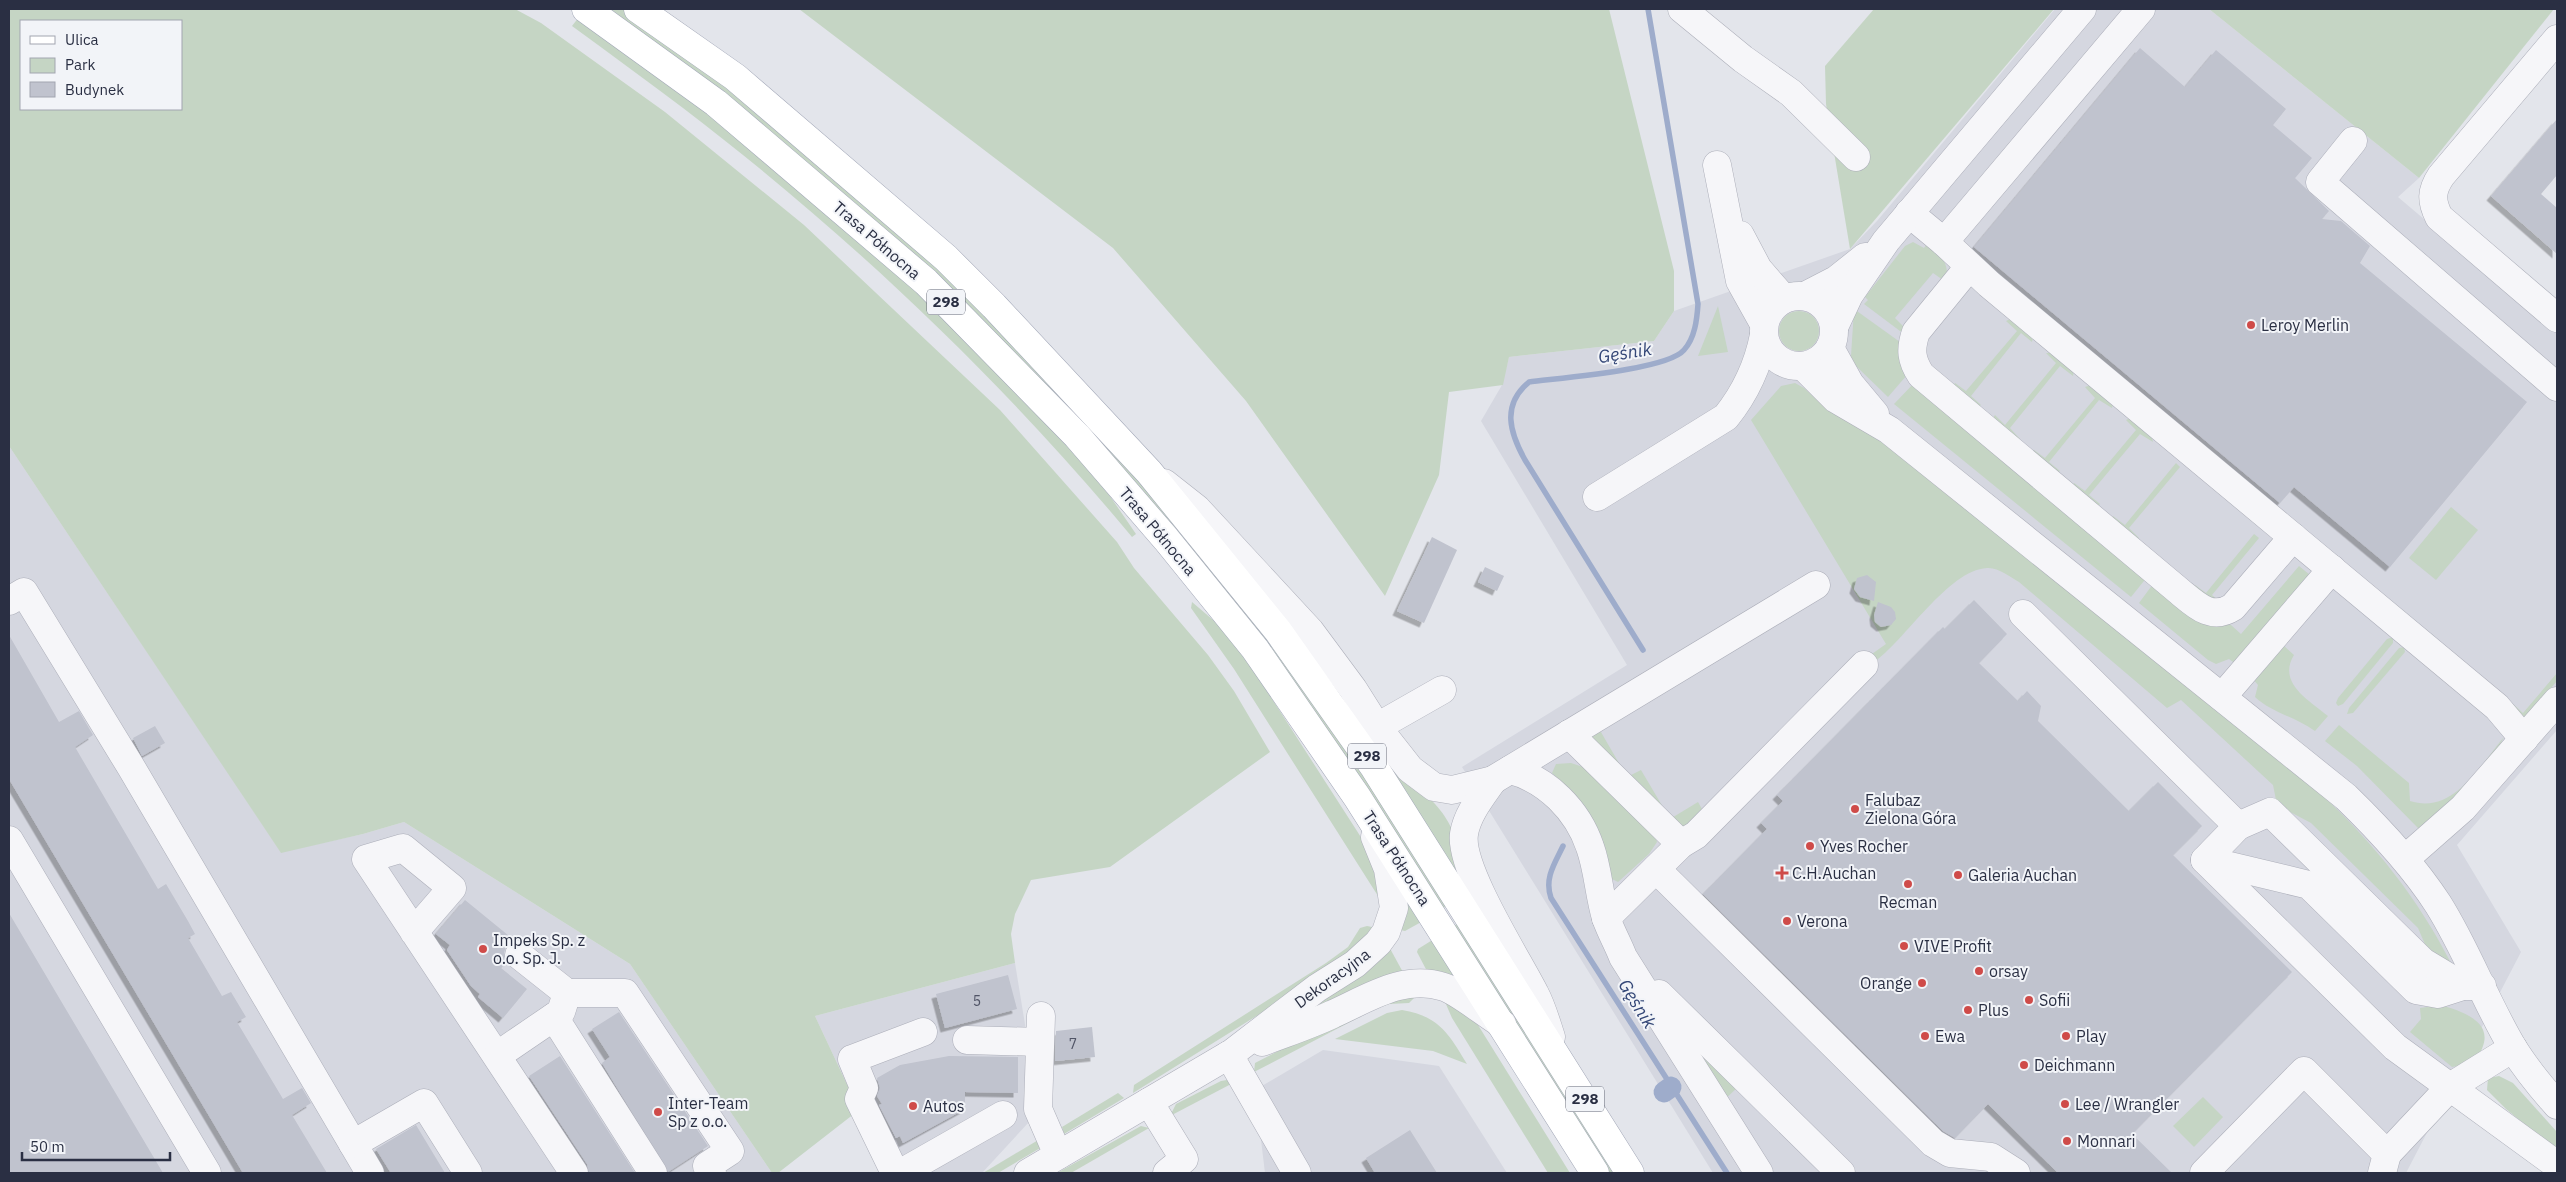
<svg xmlns="http://www.w3.org/2000/svg" width="2566" height="1182" viewBox="0 0 2566 1182" font-family="'IBM Plex Sans',sans-serif">
	<defs>
		<filter id="shadow"><feDropShadow dx="-4.5" dy="4.5" stdDeviation="0" flood-color="#0004"/></filter>
	</defs>
	<rect width="100%" height="100%" fill="#e3e5eb"/>
	<g fill="#d5d7e0">
		<path d="M2055 9H2209L2419 178 2398 197 2557 332V730L2457 845 2521 952 2406 1173H1713L1462 767 1627 665 1481 421 1502 385 1509 357 1654 341 1674 311 1850 249 1877 221Z"/>
		<path d="M9 446 281 852 363 834 404 822 630 964 772 1173H9Z"/>
		<path d="M1015 963 1030 1055 1029 1122 982 1173H884L859 1110 815 1016Z"/>
		<path d="M1323 1050 1439 1066 1507 1173H1265L1255 1090Z"/>
	</g>
	<g fill="#c5d5c4" fill-rule="evenodd">
		<path d="M9 9H515L541 23 665 112 804 225 1000 410 1117 542 1134 568 1208 655 1234 691 1270 752 1110 867 1031 880 1015 914 1011 934 1015 963 815 1016 859 1110 778 1173H772L630 964 404 822 363 834 281 853 9 446ZM21 21H181V109H21Z"/>
		<path d="M610 9H624L689 57 773 124 952 281 1148 488 1249 613 1332 726 1448 905 1442 909 1360 778 867 213 738 105Z"/>
		<path d="M799 9H1609L1674 271V311L1654 341 1509 357 1503 385 1449 392 1439 475 1385 596 1246 401 1113 248Z"/>
		<path d="M1874 9H2054L1850 249 1826 104 1825 66Z"/>
		<path d="M2209 9H2554L2419 178Z"/>
		<path d="M579 17 641 58 896 269 1019 390 1101 483 1136 534 1132 537C1000 378 847 233 683 108 646 80 609 53 572 26Z"/>
		<path d="M1913 242 1924 248 1927 244C1938 254 1948 260 1947 276L1943 280 1933 273 1895 318 1905 328 1904 334 1864 304 1868 300 1865 297 1905 246Z"/>
		<path d="M1718 306 1728 352 1698 356Z"/>
		<path d="M1854 309 1900 342 1907 375 1888 397 1856 366 1851 356Z"/>
		<circle cx="1799" cy="331" r="20"/>
		<path d="M2012 318 2033 338 2032 342 2021 333 1971 396 1981 405 1977 408 1952 387 1955 383 1966 391 2017 331 2006 321Z"/>
		<path d="M2046 353H2053L2074 370 2073 376 2060 366 2010 428 2020 439 2016 442 1991 421 1995 415 2005 425 2056 363Z"/>
		<path d="M1916 381 2148 576 2131 597 1894 404Z"/>
		<path d="M1795 383 1804 388 1830 412 1834 409 1924 471 2321 794C2375 844 2419 900 2452 965L2430 956 2418 928 2311 823 2277 805 2273 785 2181 700 2167 708 2019 582C2010 577 1998 567 1987 568 1948 570 1905 641 1873 663L1869 656 1886 644 1751 420 1781 386Z"/>
		<path d="M2091 385 2113 404 2112 408 2099 400 2049 462 2060 471 2055 475 2033 458 2034 450 2045 458 2095 398 2085 387Z"/>
		<path d="M2132 417 2151 434 2153 442 2140 434 2089 495 2100 504 2095 509 2070 489 2074 483 2085 491 2136 430 2126 420Z"/>
		<path d="M2176 463 2180 467 2129 528 2139 538 2135 541 2110 523 2113 516 2125 525Z"/>
		<path d="M2451 507 2478 530 2436 580 2409 558Z"/>
		<path d="M2254 534 2259 538 2212 595 2222 604 2192 592 2195 585 2206 593Z"/>
		<path d="M2299 566 2310 575 2237 665 2229 659 2216 664 2208 660 2139 603 2153 584 2231 625 2241 634Z"/>
		<path d="M1252 577 1415 785C1459 822 1457 841 1467 894Z"/>
		<path d="M1192 602 1226 631 1254 671 1357 831 1370 852 1385 907 1234 669 1191 608Z"/>
		<path d="M2393 637V643L2343 704 2338 706 2336 703 2338 698 2387 639Z"/>
		<path d="M2283 645 2294 655C2277 683 2309 700 2328 716L2315 731C2296 717 2272 713 2255 697L2258 685 2252 678Z"/>
		<path d="M2404 647 2405 652 2353 713 2347 714 2349 708 2399 648Z"/>
		<path d="M2557 673V681L2521 723 2512 703 2523 713Z"/>
		<path d="M2339 725 2409 783 2410 801C2454 815 2480 765 2504 737 2487 772 2453 802 2424 827L2418 828 2357 766 2325 741Z"/>
		<path d="M1598 727 1627 777 1641 770 1670 819 1698 802 1706 816 1688 832 1677 831 1673 828 1594 750 1590 739Z"/>
		<path d="M1571 763 1583 767 1655 836 1657 842 1649 854 1618 882 1610 878 1586 810 1577 797 1552 773 1556 764Z"/>
		<path d="M1402 894 1423 921 1405 931 1400 930Z"/>
		<path d="M1459 922 1616 1173H1608L1453 927Z"/>
		<path d="M1367 926 1377 928 1359 952 1133 1093 1134 1085 1326 963 1348 947 1360 928Z"/>
		<path d="M1434 939 1462 984 1429 975 1417 952 1418 949Z"/>
		<path d="M1387 943 1405 976 1318 1013 1310 1005Z"/>
		<path d="M1442 995 1470 1016 1478 1025 1570 1173H1548L1452 1018Z"/>
		<path d="M1415 997 1409 1003 1389 1004 1375 1009 1254 1072 1255 1063 1375 1001Z"/>
		<path d="M2441 1005C2461 1011 2492 1021 2483 1046 2478 1061 2467 1064 2452 1067L2410 1032 2421 1019 2420 1008Z"/>
		<path d="M1402 1010C1439 1016 1449 1034 1467 1064L1433 1051 1335 1039 1387 1013Z"/>
		<path d="M1687 1040 1739 1086 1721 1103Z"/>
		<path d="M2499 1076 2513 1083 2557 1132V1151L2506 1109 2487 1090 2488 1078Z"/>
		<path d="M1227 1080 1233 1083 1170 1116 1176 1104 1221 1081Z"/>
		<path d="M1118 1093 1124 1098 1064 1134 1062 1127Z"/>
		<path d="M2203 1097 2223 1117 2194 1147 2173 1126Z"/>
		<path d="M1141 1126 1149 1128 1071 1173H1057Z"/>
		<path d="M1040 1139 1042 1147 998 1173H983Z"/>
	</g>
	<g fill="none" stroke-linecap="round" stroke-linejoin="round">
		<g stroke="#9eaccb" stroke-width="5.5">
			<path d="M1643 650 1525 460C1510 433 1501 405 1529 382 1559 378 1667 370 1684 350 1695 338 1697 319 1698 304L1648 9"/>
			<path d="M1563 846C1555 863 1544 878 1551 898L1727 1173"/>
		</g>
		<path stroke="#9eaccb" stroke-width="21" d="M1664 1092 1671 1087"/>
	</g>
	<g fill="#c0c3ce" filter="url(#shadow)">
		<path d="M2140 48 2185 87 2216 50 2286 109 2273 125 2312 158 2295 178 2329 211 2322 219 2341 221 2370 246 2360 263 2527 402 2390 567 2294 487 2280 503 1974 247Z"/>
		<path d="M2557 119V175L2541 194 2557 208V254L2491 196Z"/>
		<path d="M1432 537 1457 550 1424 623 1397 611Z"/>
		<path d="M1485 567 1504 576 1497 591 1478 582Z"/>
		<path d="M1867 575 1876 582 1874 601 1860 597 1854 589 1857 578Z"/>
		<path d="M1974 600 2007 634 1979 663 2018 701 2027 691 2041 706 2038 721 2129 811 2158 782 2202 826 2173 855 2292 972 2132 1134 2172 1173H2058L1988 1104 1955 1138 1943 1131 1703 894 1767 829 1761 823 1783 801 1777 795 1943 627 1945 629Z"/>
		<path d="M1878 602 1891 607 1895 612 1896 619 1891 625 1881 627 1875 622 1874 615Z"/>
		<path d="M9 635 59 722 79 711 93 735 75 747 158 889 166 884 188 921 195 934 188 938 222 996 231 992 246 1017 237 1022 283 1099 302 1088 311 1103 292 1115 327 1173H243L9 779Z"/>
		<path d="M155 726 165 743 142 756 133 738Z"/>
		<path d="M465 900 514 940 506 946 504 953 506 963 501 968 527 989 503 1018 478 997 480 994 471 986 447 950 450 945 436 934Z"/>
		<path d="M9 913 61 1001 163 1173H9Z"/>
		<path d="M1008 975 1017 1009 945 1028 936 994Z"/>
		<path d="M619 1012 708 1146 668 1172 602 1063 610 1057 592 1029Z"/>
		<path d="M1092 1027 1095 1057 1055 1061 1056 1031Z"/>
		<path d="M560 1056 635 1173H589L587 1164 529 1076Z"/>
		<path d="M949 1056 1018 1057V1093L965 1092V1109L903 1143 900 1136 896 1138 879 1105 882 1104 877 1096 880 1088 877 1078 900 1065Z"/>
		<path d="M416 1125 445 1173H391L376 1149Z"/>
		<path d="M1410 1130 1437 1173H1375L1366 1158Z"/>
	</g>
	<g fill="none" stroke-linecap="round" stroke-linejoin="round">
		<g stroke="#acaeb9" stroke-width="29">
			<g id="minor">
				<path d="M1682 9 1743 59 1791 93 1856 157"/>
				<path d="M2557 39 2441 176C2431 191 2431 201 2439 217L2557 318"/>
				<path d="M2353 141 2320 182 2557 387"/>
				<path d="M1717 165 1740 281 1764 324"/>
				<path d="M1909 213 1944 242 2141 9"/>
				<path d="M1740 235 1758 269 1784 299"/>
				<path d="M1944 242 1989 284 2497 707 2524 739"/>
				<path d="M1969 267 1916 332C1910 349 1911 360 1921 375L2179 591C2196 605 2211 621 2233 607L2293 537"/>
				<path d="M1805 296 1836 280 1865 257"/>
				<circle cx="1799" cy="331" r="35"/>
				<path d="M1834 327 1849 295 1886 241 2082 9"/>
				<path d="M1830 348 1850 384 1875 414"/>
				<path d="M1803 366 1836 399 1889 430 2346 797C2380 830 2412 864 2438 904 2467 950 2485 1001 2513 1048 2526 1069 2541 1087 2557 1105"/>
				<path d="M1164 483 1197 509 1310 631 1353 689 1377 727 1410 769 1434 787 1452 790 1493 780 1816 585"/>
				<path d="M1597 497 1726 417C1746 392 1758 366 1764 335"/>
				<path d="M9 601 24 592 131 767 370 1173"/>
				<path d="M2023 614 2238 826 2205 860 2395 1047 2557 1165"/>
				<path d="M2222 697 2332 569"/>
				<path d="M1377 727 1442 690"/>
				<path d="M1569 734 1681 844"/>
				<path d="M1510 770C1547 779 1578 811 1590 847 1598 869 1599 895 1606 918 1611 932 1618 944 1623 957L1759 1173"/>
				<path d="M1493 780C1482 796 1467 814 1464 834 1459 869 1518 960 1535 994 1542 1007 1546 1022 1551 1037"/>
				<path d="M2238 826 2270 812 2423 962 2463 986"/>
				<path d="M9 840 207 1173"/>
				<path d="M2405 859 2463 808 2557 701"/>
				<path d="M2205 860 2309 885 2416 990 2438 994 2463 986H2482"/>
				<path d="M1656 869 1933 1143 1950 1153 1991 1157 2016 1173"/>
				<path d="M1606 918 1681 844 1696 835 1864 665"/>
				<path d="M414 932 452 888 403 848 366 859 574 1173"/>
				<path d="M567 993H625L730 1151 707 1166 712 1173"/>
				<path d="M1659 994 1841 1173"/>
				<path d="M1041 1016 1038 1109 1058 1155"/>
				<path d="M554 1017 653 1173"/>
				<path d="M967 1040 1040 1042"/>
				<path d="M1262 1042C1285 1033 1310 1025 1333 1014 1369 998 1403 974 1444 987 1459 992 1487 1015 1502 1024"/>
				<path d="M498 1055 561 1012 567 993 519 955"/>
				<path d="M1229 1055 1297 1173"/>
				<path d="M1149 1102 1184 1159 1167 1173"/>
				<path d="M353 1144 424 1103 468 1173"/>
				<path d="M2387 1154 2450 1087 2513 1048"/>
				<path d="M895 1173 859 1099 864 1088 852 1059 923 1032"/>
				<path d="M901 1173 1003 1115"/>
				<path d="M1028 1173 1232 1053 1317 988 1355 964 1378 943 1386 932 1394 908 1388 869 1375 837"/>
				<path d="M2204 1173 2304 1071 2387 1154 2382 1173"/>
			</g>
		</g>
		<g stroke="#a2a7b7" stroke-width="29">
			<g id="major">
				<path d="M586 9 716 103 926 282 1077 436 1166 539 1255 649 1357 797 1595 1173"/>
				<path d="M638 9 735 77 946 258 994 306 1149 472 1278 631 1374 767 1630 1173"/>
			</g>
		</g>
		<use href="#minor" stroke="#f6f6f9" stroke-width="28"/>
		<use href="#major" stroke="#fff" stroke-width="28"/>
	</g>
	<g fill="#cf4b49" stroke="#f2f4f8" stroke-width="2">
		<circle cx="2251" cy="325" r="5"/>
		<circle cx="1855" cy="809" r="5"/>
		<circle cx="1810" cy="846" r="5"/>
		<path d="M1779.5 865.5h5v5h5v5h-5v5h-5v-5h-5v-5h5z"/>
		<circle cx="1958" cy="875" r="5"/>
		<circle cx="1908" cy="884" r="5"/>
		<circle cx="1787" cy="921" r="5"/>
		<circle cx="1904" cy="946" r="5"/>
		<circle cx="483" cy="949" r="5"/>
		<circle cx="1979" cy="971" r="5"/>
		<circle cx="1922" cy="983" r="5"/>
		<circle cx="2029" cy="1000" r="5"/>
		<circle cx="1968" cy="1010" r="5"/>
		<circle cx="1925" cy="1036" r="5"/>
		<circle cx="2066" cy="1036" r="5"/>
		<circle cx="2024" cy="1065" r="5"/>
		<circle cx="2065" cy="1104" r="5"/>
		<circle cx="913" cy="1106" r="5"/>
		<circle cx="658" cy="1112" r="5"/>
		<circle cx="2067" cy="1141" r="5"/>
	</g>
	<g text-anchor="middle" stroke-width="4" stroke-linejoin="round" paint-order="stroke">
		<g font-size="14" fill="#505466">
			<text x="977" y="1006">5</text>
			<text x="1073" y="1049">7</text>
		</g>
		<g fill="#f2f4f8" stroke="#666a79" stroke-width="1">
			<rect x="927" y="289.5" width="38" height="25" rx="4"/>
			<rect x="1348" y="743.5" width="38" height="25" rx="4"/>
			<rect x="1566" y="1086.5" width="38" height="25" rx="4"/>
		</g>
		<g font-size="15" font-weight="bold" fill="#2a2f43">
			<text x="946" y="307">298</text>
			<text x="1367" y="761">298</text>
			<text x="1585" y="1104">298</text>
		</g>
		<g font-size="16" fill="#2a2f43" stroke="#f2f4f8">
			<text transform="translate(877 240) rotate(41)" y="6">Trasa Północna</text>
			<text transform="translate(1158 531) rotate(50)" y="6">Trasa Północna</text>
			<text transform="translate(1397 858) rotate(57)" y="6">Trasa Północna</text>
			<text transform="translate(1332 978) rotate(-36)" y="6">Dekoracyjna</text>
		</g>
		<g font-size="16" fill="#2a2f43" stroke="#f2f4f8" text-anchor="start">
			<text x="2261" y="331">Leroy Merlin</text>
			<text x="1865" y="806">Falubaz<tspan x="1865" dy="18">Zielona Góra</tspan></text>
			<text x="1820" y="852">Yves Rocher</text>
			<text x="1792" y="879">C.H.Auchan</text>
			<text x="1968" y="881">Galeria Auchan</text>
			<text x="1908" y="908" text-anchor="middle">Recman</text>
			<text x="1797" y="927">Verona</text>
			<text x="493" y="946">Impeks Sp. z<tspan x="493" dy="18">o.o. Sp. J.</tspan></text>
			<text x="1914" y="952">VIVE Profit</text>
			<text x="1989" y="977">orsay</text>
			<text x="1912" y="989" text-anchor="end">Orange</text>
			<text x="2039" y="1006">Sofii</text>
			<text x="1978" y="1016">Plus</text>
			<text x="1935" y="1042">Ewa</text>
			<text x="2076" y="1042">Play</text>
			<text x="2034" y="1071">Deichmann</text>
			<text x="668" y="1109">Inter-Team<tspan x="668" dy="18">Sp z o.o.</tspan></text>
			<text x="2075" y="1110">Lee / Wrangler</text>
			<text x="923" y="1112">Autos</text>
			<text x="2077" y="1147">Monnari</text>
		</g>
		<g font-size="18" font-style="italic" fill="#344777" stroke="#f2f4f8">
			<text transform="translate(1625 353) rotate(-9)" y="6">Gęśnik</text>
			<text transform="translate(1637 1004) rotate(58)" y="6">Gęśnik</text>
		</g>
	</g>
	<rect width="2566" height="1182" fill="none" stroke="#2a2f43" stroke-width="20"/>
	<rect x="20" y="20" width="162" height="90" fill="#f2f4f8" stroke="#a2a5b0"/>
	<rect x="30" y="36" width="25" height="8" fill="#ffffff" stroke="#a2a5b0"/>
	<text x="65" y="45" font-size="15" fill="#2a2f43">Ulica</text>
	<rect x="30" y="58" width="25" height="15" fill="#c5d5c4" stroke="#a2a5b0"/>
	<text x="65" y="70" font-size="15" fill="#2a2f43">Park</text>
	<rect x="30" y="82" width="25" height="15" fill="#c0c3ce" stroke="#a2a5b0"/>
	<text x="65" y="95" font-size="15" fill="#2a2f43">Budynek</text>
	<path d="M22 1152v8h148v-8" fill="none" stroke="#2a2f43" stroke-width="2.5"/>
	<text x="30" y="1152" font-size="15" fill="#2a2f43" stroke="#f2f4f8" stroke-width="4" paint-order="stroke">50 m</text>
</svg>
